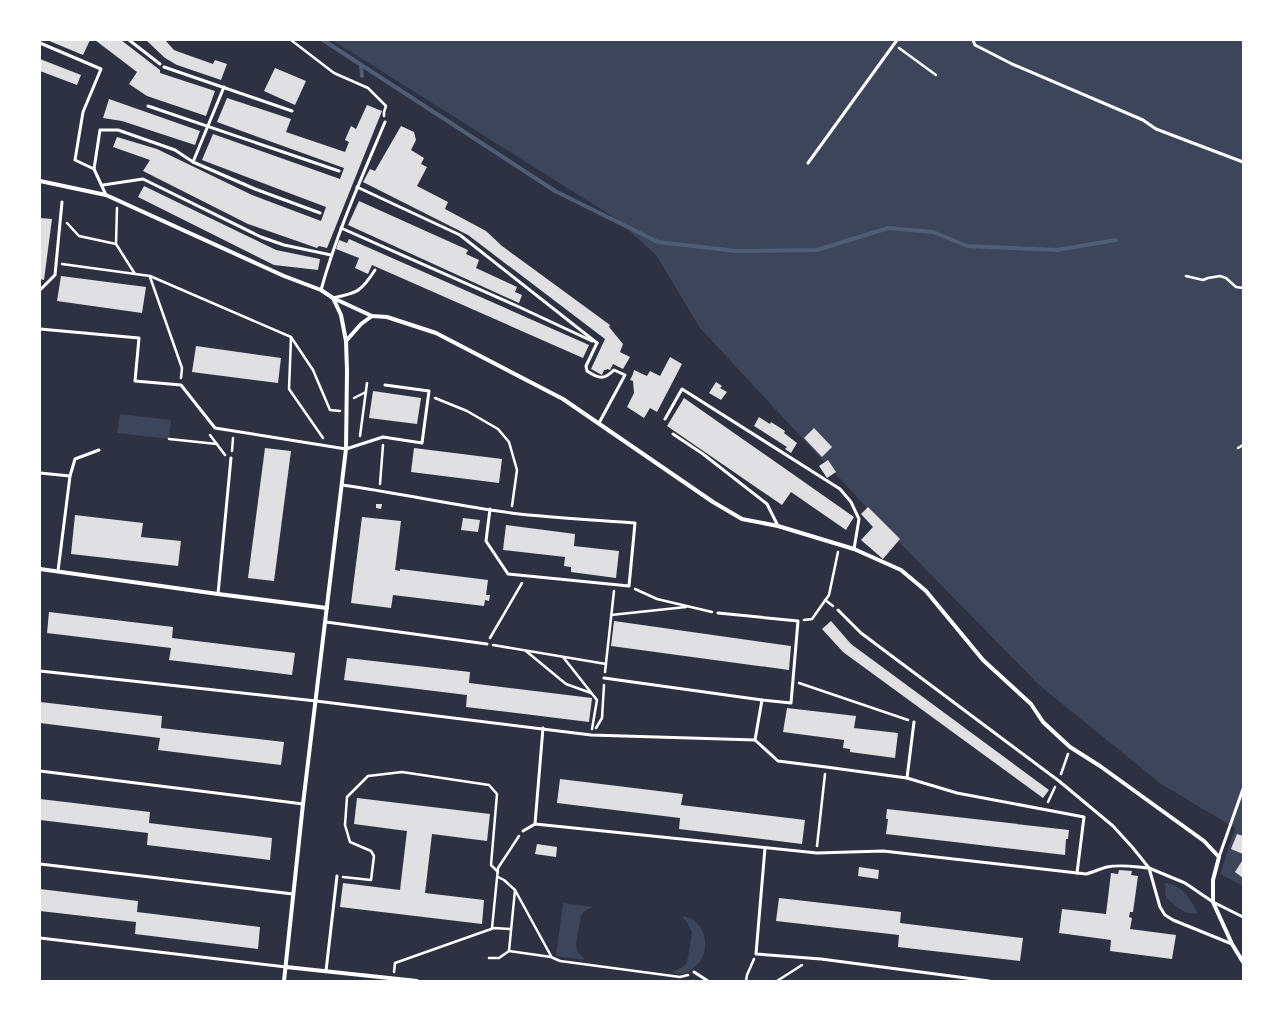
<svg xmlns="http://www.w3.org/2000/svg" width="1283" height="1021" viewBox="0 0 1283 1021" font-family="Ubuntu,sans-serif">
	<rect width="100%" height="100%" fill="#2d3142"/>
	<g fill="#3c4559">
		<path d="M332 40H1243V886L1220 874 1235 828 1161 784 1039 685 894 537 700 328 656 255 615 218Z"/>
		<path d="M120 414 171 420 169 439 117 433Z"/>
		<path d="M1165 883C1182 884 1190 899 1198 913 1186 917 1175 905 1166 898Z"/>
		<path d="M563 903 593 907 584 911 581 916 576 945 577 951 585 960 556 956Z"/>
		<path d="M683 916C685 917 689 917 692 919 708 929 710 954 696 966 692 969 687 973 682 974 679 974 675 973 672 972L683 967 687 962 692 933 687 922 682 917Z"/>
	</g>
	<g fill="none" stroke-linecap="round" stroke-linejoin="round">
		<g stroke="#4f5d75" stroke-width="4">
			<path d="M323 40 555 191 658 242 736 251 817 250 888 228 933 232 967 246 1057 250 1116 240"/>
			<path d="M361 65 362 76"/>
		</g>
	</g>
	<g fill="#e0e0e3">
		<path d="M47 40H90L83 55Z"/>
		<path d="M95 40H121L160 70V73L215 91 206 116 147 96 129 84 137 72Z"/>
		<path d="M146 40H165L174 50 182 53 213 64 215 60 227 64 221 80 177 65 165 58Z"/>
		<path d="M40 59 81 75 77 85 40 71Z"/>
		<path d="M275 68 306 81 295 105 264 91Z"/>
		<path d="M227 98 291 119 286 132 345 152 349 142 345 140 351 126 356 129 367 105 382 111 327 248 319 246 317 248 248 224 143 171 150 160 113 147 117 137 157 149 252 195 321 221 326 207 202 160 213 134 340 179 344 168 217 122Z"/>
		<path d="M109 99 200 131 195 145 122 121 103 118Z"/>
		<path d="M401 126 414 132 416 140 411 150 424 158 421 164 427 167 417 186 448 202 445 209 486 231 502 246 610 325 609 327 623 344 620 352 630 357 623 369 613 364 610 370 607 369 606 370H604L602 375 591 369 605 339 468 235 363 182 370 169 375 171Z"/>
		<path d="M144 186 276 250 320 259 318 270 274 265 138 197Z"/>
		<path d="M359 201 468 250 466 254 479 260 476 268 517 287 515 292 522 295 519 303 348 225Z"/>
		<path d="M40 218 52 219 44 280 40 279Z"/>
		<path d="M349 239 589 345 583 358 372 265 368 274 355 268 359 258 336 249 339 240 347 243Z"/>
		<path d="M61 276 146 287 142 313 57 301Z"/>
		<path d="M196 346 281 358 278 383 192 372Z"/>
		<path d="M670 357 682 364 657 412 650 408 644 418 627 407 634 393 633 381 630 380 633 374 634 370 647 376 650 371 660 376Z"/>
		<path d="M716 382 722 386 720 388 727 392 721 400 709 393Z"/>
		<path d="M373 391 421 398 417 424 369 418Z"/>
		<path d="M684 398 854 517 846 530 791 492 782 505 667 426Z"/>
		<path d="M759 417 770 424 771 422 785 431 784 433 797 443 791 453 785 449 787 447 754 426Z"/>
		<path d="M814 428 832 447 822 457 804 438Z"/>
		<path d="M265 448 291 451 274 581 248 578Z"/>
		<path d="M414 448 502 459 499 483 411 472Z"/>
		<path d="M828 460 836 472 827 478 819 466Z"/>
		<path d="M376 504H382L381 509 376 508Z"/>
		<path d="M868 507 900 539 883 559 861 540 873 527 861 514Z"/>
		<path d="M75 515 143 523 141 537 181 541 178 566 71 554Z"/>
		<path d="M362 517 401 521 395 570 400 571V569L488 580 486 595H490L489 601 485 600 484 606 393 595 391 608 351 603Z"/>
		<path d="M463 518 480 520 478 532 461 530Z"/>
		<path d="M506 525 575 534 574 546 619 551 616 578 571 572V567L564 566 565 557 503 550Z"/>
		<path d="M49 612 173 627 172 638 295 653 292 675 169 660 171 648 47 633Z"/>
		<path d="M614 621 791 646 789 670 611 646Z"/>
		<path d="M831 621 851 644 1049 790 1043 798 843 652 822 629Z"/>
		<path d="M347 658 470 672 469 683 592 698 589 722 466 707 467 695 344 680Z"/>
		<path d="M40 702 162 716 161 728 284 742 281 765 158 750 160 738 40 723Z"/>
		<path d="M787 708 856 716 854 728 898 733 895 758 850 752V749L843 748 844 740 783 732Z"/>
		<path d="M560 779 683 794 681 805 805 820 802 844 679 829 680 818 557 803Z"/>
		<path d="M357 798 490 814 487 841 432 834 425 893 484 900 482 924 340 907 343 883 400 890 407 831 354 824Z"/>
		<path d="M40 799 150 812 149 823 272 838 270 860 147 845 148 833 40 820Z"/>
		<path d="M887 809 1069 830 1068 839H1066L1065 855 886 834 888 819H886Z"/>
		<path d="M1237 834 1243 836V854L1231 849Z"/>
		<path d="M537 844 557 847 556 857 535 854Z"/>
		<path d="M1242 861H1243V878L1235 872Z"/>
		<path d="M859 867 879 870 878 879 858 876Z"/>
		<path d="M1119 870 1132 871 1131 875 1138 876 1133 912H1130L1129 917 1132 918 1130 929 1176 935 1172 959 1110 951 1111 940 1059 933 1062 909 1106 914 1111 873 1118 874Z"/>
		<path d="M40 889 138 901 137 912 260 927 258 949 135 934 136 922 40 911Z"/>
		<path d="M779 898 901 912 900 923 1023 938 1020 961 898 947 899 935 776 921Z"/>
	</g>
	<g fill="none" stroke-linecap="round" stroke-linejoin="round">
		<g stroke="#fff" stroke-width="2.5">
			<path d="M291 40 334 73 368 88 386 106 384 112V116"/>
			<path d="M899 48 936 75"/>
			<path d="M67 223 79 236 116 244 135 274"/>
			<path d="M116 244 117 208"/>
			<path d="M62 264 150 276 291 337 313 370 330 410 340 411"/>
			<path d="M1186 276 1203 280 1208 278 1220 276 1226 278 1236 287 1243 288"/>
			<path d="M150 277 182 368 181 378"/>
			<path d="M291 338 289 389 323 438"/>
			<path d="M354 398 366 392"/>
			<path d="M435 398 467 411 498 429 509 442 517 470 512 506"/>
			<path d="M210 435 225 455"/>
			<path d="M360 436 367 383"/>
			<path d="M169 439 217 444"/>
			<path d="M1238 448 1243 445"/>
			<path d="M232 451 233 438"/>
			<path d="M380 484 383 445"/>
			<path d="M635 589 657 599 712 612"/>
			<path d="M825 600 833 606"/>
			<path d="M611 615 686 607"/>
			<path d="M804 620 812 619 829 595 838 552"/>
			<path d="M490 638 522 583"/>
			<path d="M493 645 606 664"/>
			<path d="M526 651 566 684 591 693"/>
			<path d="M563 657 597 700 592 729"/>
			<path d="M605 672 614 591"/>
			<path d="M799 683 908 720"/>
			<path d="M596 728 602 718 604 685"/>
			<path d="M1061 774 1068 754"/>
			<path d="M1048 802 1055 787"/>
			<path d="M817 846 825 774"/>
			<path d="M343 877 371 880 374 856 371 851 350 842 345 825 347 797 368 776 402 772 489 785 497 794 491 865 498 872"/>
			<path d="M498 877 504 880 515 890 509 951"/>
			<path d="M515 890 551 956"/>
			<path d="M492 928 498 868 519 836"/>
			<path d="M489 958H499L509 951 551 957 560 961 680 977 688 975"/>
			<path d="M394 972 395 963 494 928 511 929"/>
			<path d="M746 981 747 975 754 959"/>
			<path d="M777 981 802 965"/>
		</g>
		<g stroke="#fff" stroke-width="3">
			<path d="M129 40 160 64"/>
			<path d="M973 40 975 45 1012 64 1143 120 1156 129 1243 162"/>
			<path d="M40 43 101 69 83 112 75 160 94 169"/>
			<path d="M164 67 292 111"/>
			<path d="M148 106 339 171"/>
			<path d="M193 162 224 87"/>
			<path d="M808 163 897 40"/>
			<path d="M103 185 143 179 261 237 284 245 331 255"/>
			<path d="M357 187 460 235 597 343"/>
			<path d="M106 195 94 169 100 130H118L175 150 193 162 255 189 320 213"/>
			<path d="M341 228 517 306 592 341"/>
			<path d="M40 290 55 275 62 202"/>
			<path d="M321 290C337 232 362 177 385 122"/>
			<path d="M333 298C357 293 361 292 375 270"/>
			<path d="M40 329 139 338 135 381 181 385 215 428 346 449 383 437 422 443 429 391 385 385"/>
			<path d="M597 343 586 366 587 371C599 379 604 380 614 370L625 375 599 423"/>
			<path d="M665 419 682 389 840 489 851 502 859 519 854 549"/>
			<path d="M673 434 703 454 767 504 778 526"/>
			<path d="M40 473 70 476 58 571"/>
			<path d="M70 476 75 459 99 450"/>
			<path d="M342 485C398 493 454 505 511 513 552 518 594 520 635 523L629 586 508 574 486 541 490 509"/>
			<path d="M218 594 231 458"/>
			<path d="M838 610 861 633 1059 781 1113 826 1133 848 1149 868 1185 883 1213 902 1243 917"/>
			<path d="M326 622 487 644"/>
			<path d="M40 671 316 701 591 735 755 740 778 761 826 767 907 778 957 793 1084 817 1077 873"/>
			<path d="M604 678 762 700 791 703 798 621 718 613"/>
			<path d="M543 728 535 824 817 853 883 851 1086 874C1093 872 1100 869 1107 867 1121 864 1135 867 1149 868L1160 907 1165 915 1173 920 1232 944"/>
			<path d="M755 740 762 700"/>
			<path d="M40 771 303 804"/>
			<path d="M907 778 914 722"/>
			<path d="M523 831 535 824"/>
			<path d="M765 848 756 954 821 959 989 981"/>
			<path d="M1219 857 1243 789"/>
			<path d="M40 864 293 894"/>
			<path d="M40 938 286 967"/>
			<path d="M326 971 337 876"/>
			<path d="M694 972 708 981"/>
		</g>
		<g stroke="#fff" stroke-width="4">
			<path d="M40 181 106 195 284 276 321 290 333 298 372 316 387 317 436 333 563 399 713 502 742 519 778 526 854 549 901 570 926 591 983 660 1031 704 1043 722 1070 747 1100 766 1204 841 1219 857 1213 880V902L1232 944 1243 962"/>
			<path d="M346 341 361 324 372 316"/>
			<path d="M40 569 218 594 327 608"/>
			<path d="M286 967 417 981"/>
			<path d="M284 981 303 804 346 449 347 371 346 341 341 315 333 298"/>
		</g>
	</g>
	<rect width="1283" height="1021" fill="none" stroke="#ffffff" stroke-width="82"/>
</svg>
